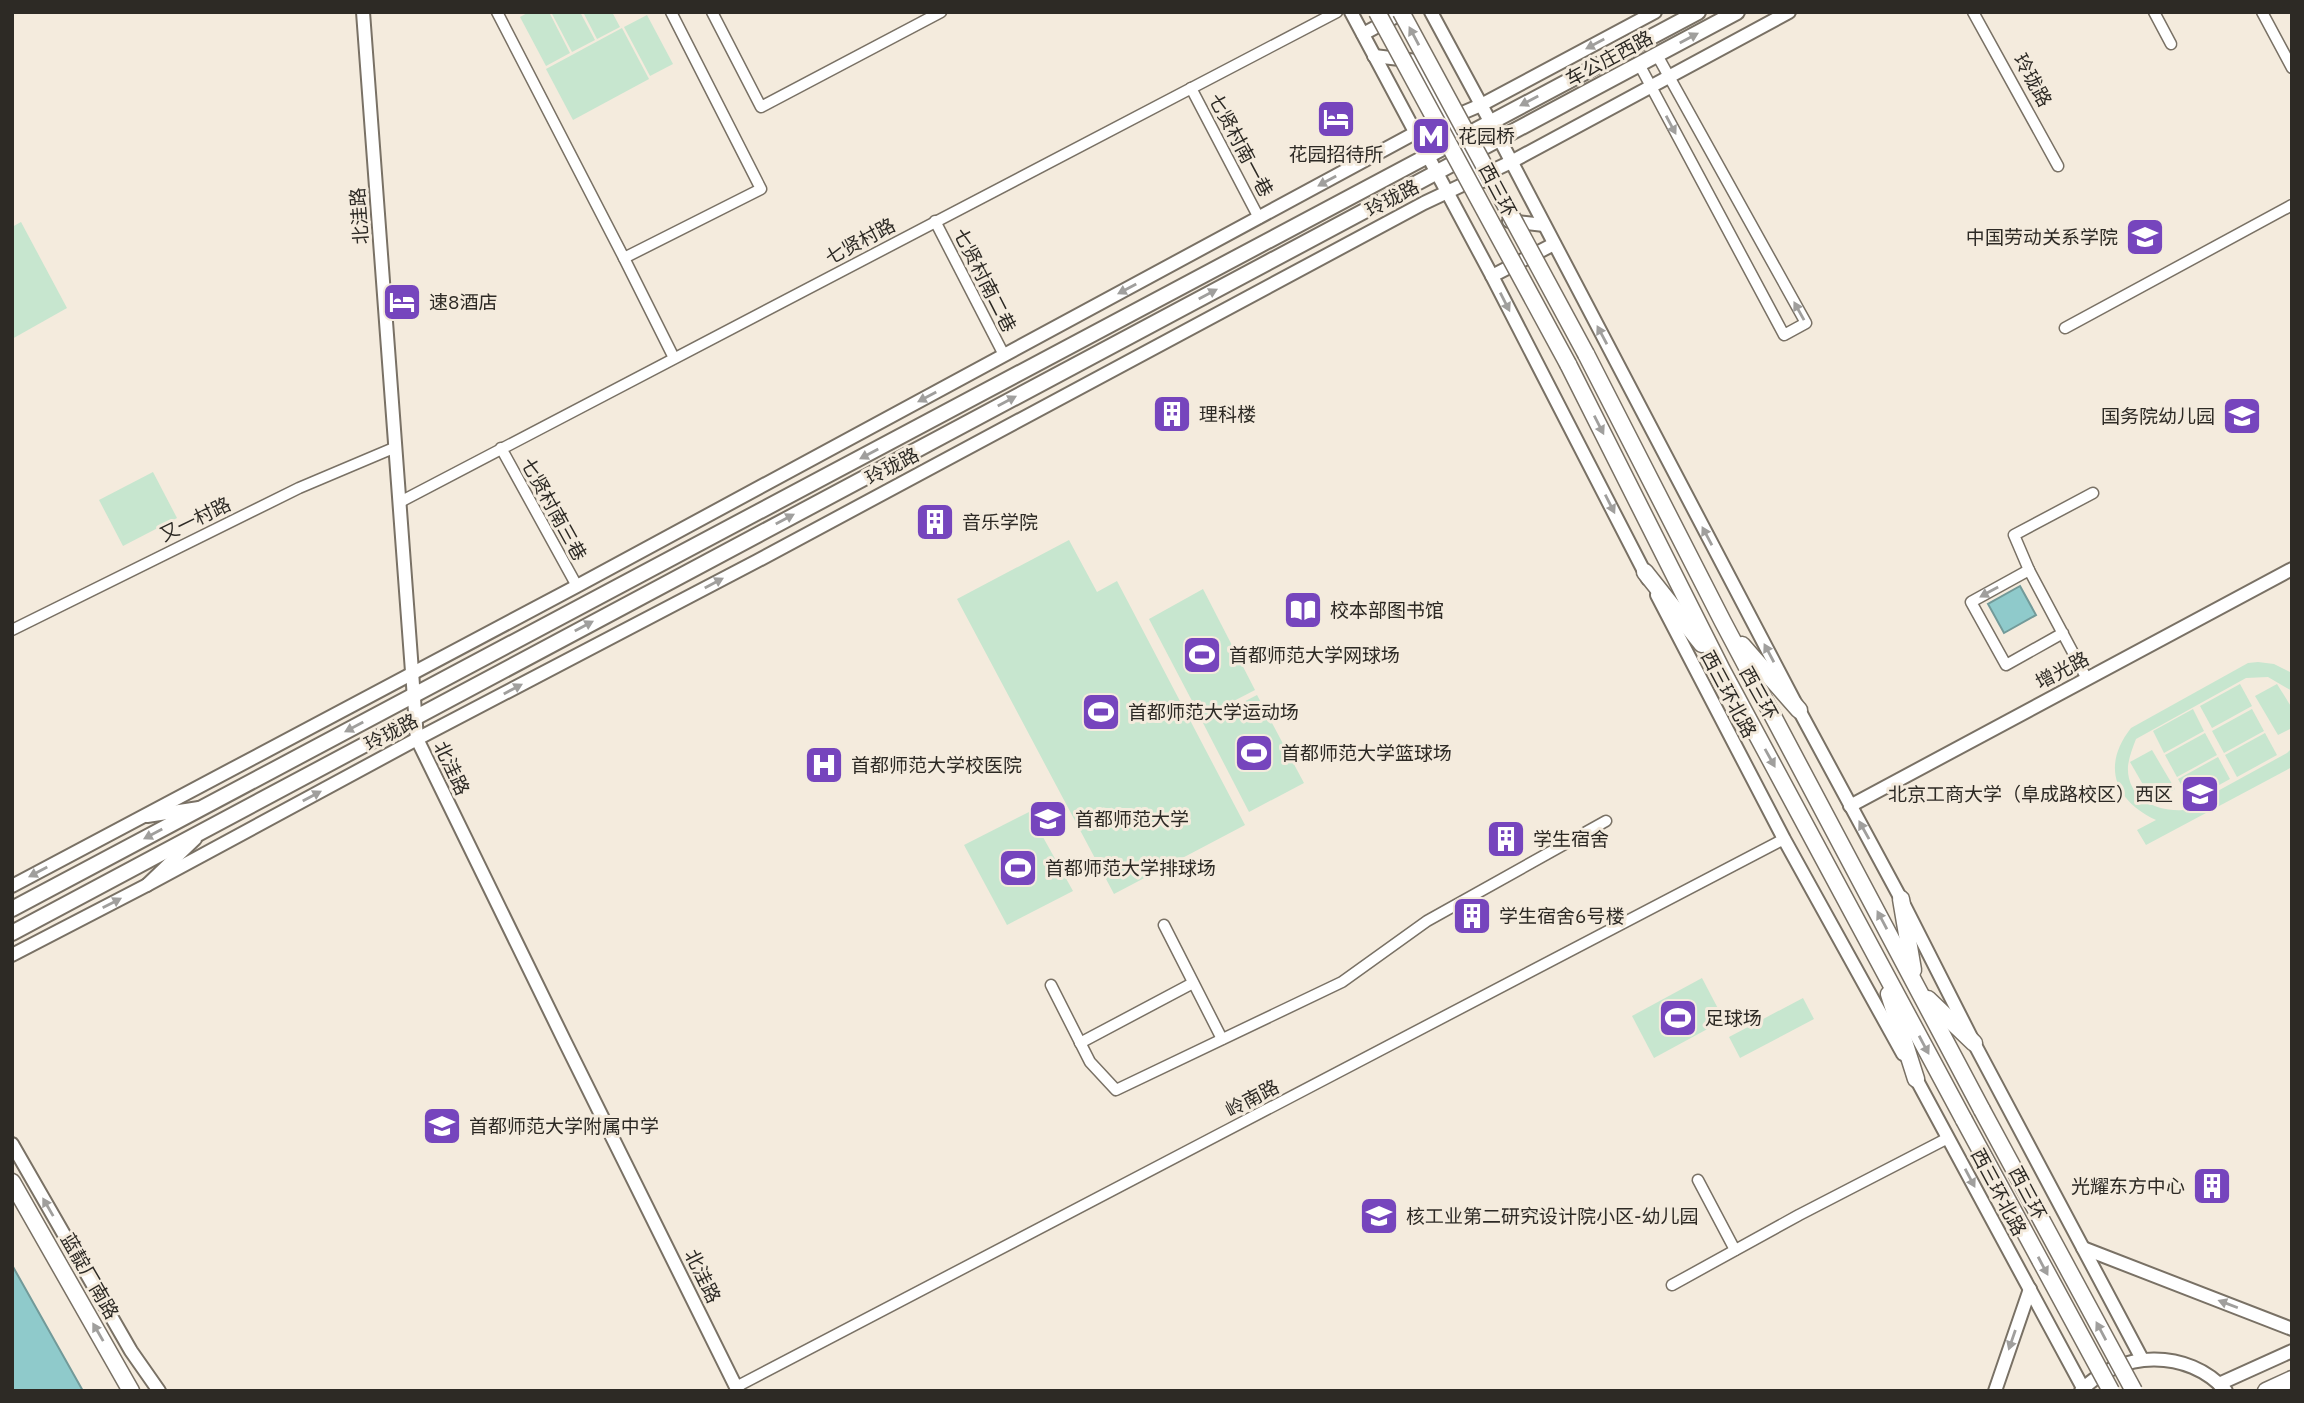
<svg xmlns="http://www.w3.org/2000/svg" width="2304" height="1403" viewBox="0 0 2304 1403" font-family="'IBM Plex Sans','Noto Sans SC',sans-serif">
	<rect width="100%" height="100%" fill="#f4ebdd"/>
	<g fill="#c7e6cf">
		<path d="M529 12H549L570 53 546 66 520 17Z"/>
		<path d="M551 12H580L595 40 572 52Z"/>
		<path d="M583 12H612L620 27 597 39Z"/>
		<path d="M647 15 673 64 650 76 624 27Z"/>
		<path d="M622 28 649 79 573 120 546 69Z"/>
		<path d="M21 222 67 308 12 339V227Z"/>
		<path d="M153 472 177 518 123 546 99 500Z"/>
		<path d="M1069 540 1097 592 1117 581 1245 825 1114 894 957 599Z"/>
		<path d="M1203 589 1255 690 1201 718 1149 619Z"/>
		<path d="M2258 662 2274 664 2292 673V691L2268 677 2246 678 2136 739C2133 747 2129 757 2128 766 2126 797 2156 812 2183 810L2287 753 2292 748V767L2146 845 2137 830 2156 820C2115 801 2101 766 2131 728L2248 663Z"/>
		<path d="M2240 684 2252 706 2212 728 2200 706Z"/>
		<path d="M2277 684 2292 708V728L2278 735 2255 696Z"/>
		<path d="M1257 695 1304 783 1249 812 1203 723Z"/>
		<path d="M2193 709 2204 731 2164 753 2153 731Z"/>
		<path d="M2252 709 2264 731 2224 753 2212 731Z"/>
		<path d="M2205 733 2217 755 2177 777 2165 755Z"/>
		<path d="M2265 733 2277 755 2237 777 2225 755Z"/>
		<path d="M2152 750 2175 789 2153 802 2130 762Z"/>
		<path d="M2218 757 2230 779 2190 801 2178 779Z"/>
		<path d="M1029 812 1073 891 1007 925 964 845Z"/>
		<path d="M1702 978 1724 1020 1654 1058 1632 1016Z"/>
		<path d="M1803 998 1814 1019 1740 1058 1729 1037Z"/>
	</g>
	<g fill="#8fcacb" stroke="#729a99" stroke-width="2">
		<path d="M2020 586 2036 615 2004 633 1988 604Z"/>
		<path d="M12 1265 83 1391H12Z"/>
	</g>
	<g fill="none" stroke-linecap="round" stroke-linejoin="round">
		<g stroke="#797165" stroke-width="13">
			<g id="minor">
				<path d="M497 12 624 258 761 189 671 12"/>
				<path d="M712 12 761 107 941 12"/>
				<path d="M1973 12 2058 166"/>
				<path d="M2154 12 2171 44"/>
				<path d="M2262 12 2292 68"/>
				<path d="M1639 64 1784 335 1806 323 1657 55"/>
				<path d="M1191 88 1259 218"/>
				<path d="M935 221 1004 355"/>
				<path d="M624 258 674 358"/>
				<path d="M2065 328 2292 205"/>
				<path d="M501 448 577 586"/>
				<path d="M400 502 1337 12"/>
				<path d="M2029 570 2014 535 2093 493"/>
				<path d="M12 630 299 488 396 447"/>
				<path d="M2063 633 2006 665 1971 602 2029 570 2087 679"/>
				<path d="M1164 925 1222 1039"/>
				<path d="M1051 985 1090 1062 1116 1090 1342 982 1427 921 1606 821"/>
				<path d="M1080 1043 1193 983"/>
				<path d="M1698 1180 1735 1250"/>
				<path d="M1672 1285 1799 1215 1948 1138"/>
				<path d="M736 1387 1784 839"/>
			</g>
		</g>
		<g stroke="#797165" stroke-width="16">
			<g id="tertiary">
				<path d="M363 12 417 739 565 1042 738 1391"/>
				<path d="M1351 12 1492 276 1648 579"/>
				<path d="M1431 12 1499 138 1799 710 1901 899 1974 1043 2142 1359"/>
				<path d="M1363 34 1404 12"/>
				<path d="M1374 56 1417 61 1483 181"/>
				<path d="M1509 221 1544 225"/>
				<path d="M1492 276 1554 244"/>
				<path d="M1657 595 1784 839 1903 1054"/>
				<path d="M1850 806 2292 569"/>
				<path d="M12 886 577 586 1415 133 1481 105 1655 12"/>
				<path d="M12 955 147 885 417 739 757 561 1424 203 1511 162 1789 12"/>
				<path d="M1913 1073 2083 1388"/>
				<path d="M12 1144 131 1351 159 1391"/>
			</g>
		</g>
		<g stroke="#797165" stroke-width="16">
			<g id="secondary">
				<path d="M147 816 199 808"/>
				<path d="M147 885 195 839"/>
				<path d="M2083 1248 2292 1329"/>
				<path d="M2219 1384 2292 1351"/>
				<path d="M1995 1391 2030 1289"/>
				<path d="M2081 1391C2119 1350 2188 1348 2226 1391"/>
			</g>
		</g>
		<g stroke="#797165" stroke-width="18">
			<g id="primary">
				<path d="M12 909 1698 12"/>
				<path d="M12 933 1737 12"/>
			</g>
		</g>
		<g stroke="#797165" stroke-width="19">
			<g id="trunk">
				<path d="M1586 354 1723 622 1982 1110"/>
				<path d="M1568 364 1722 670 1964 1120"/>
				<path d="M1645 572 1702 644"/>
				<path d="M1742 645 1799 710"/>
				<path d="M1901 899 1913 970"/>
				<path d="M1889 994 1916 1079"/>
				<path d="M1928 999 1974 1043"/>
				<path d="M12 1182 131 1391"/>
				<path d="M2266 1391 2292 1379"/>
			</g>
		</g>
		<use href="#minor" stroke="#fff" stroke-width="10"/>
		<use href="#tertiary" stroke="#fff" stroke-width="12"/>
		<use href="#secondary" stroke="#fff" stroke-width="12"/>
		<use href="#primary" stroke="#fff" stroke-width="14"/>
		<use href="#trunk" stroke="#fff" stroke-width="16"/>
		<g stroke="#797165" stroke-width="19" stroke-linecap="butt">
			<g id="trunk-bridge">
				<path d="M1377 12 1568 364"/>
				<path d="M1401 12 1586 354"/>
				<path d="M1982 1110 2134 1391"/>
				<path d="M1964 1120 2111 1391"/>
			</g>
		</g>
		<use href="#trunk-bridge" stroke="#fff" stroke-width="16"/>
	</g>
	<defs><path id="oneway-solid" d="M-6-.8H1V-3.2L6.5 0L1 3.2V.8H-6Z" transform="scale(1.75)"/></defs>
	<g fill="#a09f9d">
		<use href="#oneway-solid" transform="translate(1414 36) rotate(-118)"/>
		<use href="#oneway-solid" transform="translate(1689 38) rotate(-28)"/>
		<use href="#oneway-solid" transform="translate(1595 44) rotate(152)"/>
		<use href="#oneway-solid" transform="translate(1529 101) rotate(152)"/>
		<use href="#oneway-solid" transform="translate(1671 125) rotate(62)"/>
		<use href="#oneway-solid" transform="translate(1327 181) rotate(151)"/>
		<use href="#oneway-solid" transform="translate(1127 289) rotate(152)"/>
		<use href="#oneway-solid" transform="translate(1208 294) rotate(-28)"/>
		<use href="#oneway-solid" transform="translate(1505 302) rotate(63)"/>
		<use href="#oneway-solid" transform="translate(1799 311) rotate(-119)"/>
		<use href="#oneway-solid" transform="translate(1602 335) rotate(-118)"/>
		<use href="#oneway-solid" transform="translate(927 397) rotate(152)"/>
		<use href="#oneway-solid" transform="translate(1007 401) rotate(-28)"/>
		<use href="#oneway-solid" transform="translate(1599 425) rotate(63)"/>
		<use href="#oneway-solid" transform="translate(869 454) rotate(152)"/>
		<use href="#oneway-solid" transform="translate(1610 504) rotate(63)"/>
		<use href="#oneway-solid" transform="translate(785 519) rotate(-28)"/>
		<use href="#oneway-solid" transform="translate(1707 536) rotate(-118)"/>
		<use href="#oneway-solid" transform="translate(714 583) rotate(-28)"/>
		<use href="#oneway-solid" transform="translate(1989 592) rotate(151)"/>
		<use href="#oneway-solid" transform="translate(584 626) rotate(-28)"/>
		<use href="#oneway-solid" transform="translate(1769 653) rotate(-118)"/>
		<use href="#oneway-solid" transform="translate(513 689) rotate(-28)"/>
		<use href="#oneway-solid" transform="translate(354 727) rotate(152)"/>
		<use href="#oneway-solid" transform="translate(1770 758) rotate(61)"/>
		<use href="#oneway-solid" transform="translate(312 796) rotate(-28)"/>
		<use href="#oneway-solid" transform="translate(1864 830) rotate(-119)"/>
		<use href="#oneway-solid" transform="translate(153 834) rotate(152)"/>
		<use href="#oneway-solid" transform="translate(38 872) rotate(152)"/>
		<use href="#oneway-solid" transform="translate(112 903) rotate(-27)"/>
		<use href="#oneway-solid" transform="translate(1882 920) rotate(-118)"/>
		<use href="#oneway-solid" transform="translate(1924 1045) rotate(62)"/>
		<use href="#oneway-solid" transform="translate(1970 1178) rotate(62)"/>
		<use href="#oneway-solid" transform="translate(48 1207) rotate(-120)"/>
		<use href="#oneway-solid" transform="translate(2043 1266) rotate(62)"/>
		<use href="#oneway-solid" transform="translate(2228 1304) rotate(-159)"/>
		<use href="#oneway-solid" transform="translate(2101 1331) rotate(-118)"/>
		<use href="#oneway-solid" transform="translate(98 1332) rotate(-120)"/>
		<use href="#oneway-solid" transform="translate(2012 1340) rotate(109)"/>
	</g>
	<defs>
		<g id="hotel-square" transform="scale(2.0125)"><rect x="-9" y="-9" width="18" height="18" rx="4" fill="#7645bd" stroke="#f4ebdd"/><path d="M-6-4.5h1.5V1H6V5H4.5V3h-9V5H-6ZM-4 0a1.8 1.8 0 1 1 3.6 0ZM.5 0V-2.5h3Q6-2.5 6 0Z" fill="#fff"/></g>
		<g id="metro-square" transform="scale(2.0125)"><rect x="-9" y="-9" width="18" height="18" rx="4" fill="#7645bd" stroke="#f4ebdd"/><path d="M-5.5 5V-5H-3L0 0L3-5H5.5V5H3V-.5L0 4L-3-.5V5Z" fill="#fff"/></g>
		<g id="university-square" transform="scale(2.0125)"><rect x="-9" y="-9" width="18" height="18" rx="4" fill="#7645bd" stroke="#f4ebdd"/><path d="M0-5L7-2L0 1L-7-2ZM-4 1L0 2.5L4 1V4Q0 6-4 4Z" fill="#fff"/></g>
		<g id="building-square" transform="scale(2.0125)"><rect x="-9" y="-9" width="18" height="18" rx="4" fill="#7645bd" stroke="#f4ebdd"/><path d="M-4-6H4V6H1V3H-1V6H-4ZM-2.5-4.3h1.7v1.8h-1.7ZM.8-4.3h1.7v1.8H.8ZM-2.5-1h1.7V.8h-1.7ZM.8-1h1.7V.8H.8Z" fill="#fff"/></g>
		<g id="school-square" transform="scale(2.0125)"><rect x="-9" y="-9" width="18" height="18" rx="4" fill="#7645bd" stroke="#f4ebdd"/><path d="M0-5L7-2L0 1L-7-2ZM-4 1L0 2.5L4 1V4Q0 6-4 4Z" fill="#fff"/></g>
		<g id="library-square" transform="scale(2.0125)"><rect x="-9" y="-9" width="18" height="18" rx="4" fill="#7645bd" stroke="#f4ebdd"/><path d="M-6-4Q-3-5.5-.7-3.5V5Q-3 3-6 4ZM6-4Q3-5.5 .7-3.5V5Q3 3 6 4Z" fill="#fff"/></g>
		<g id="stadium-square" transform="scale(2.0125)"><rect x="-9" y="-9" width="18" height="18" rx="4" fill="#7645bd" stroke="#f4ebdd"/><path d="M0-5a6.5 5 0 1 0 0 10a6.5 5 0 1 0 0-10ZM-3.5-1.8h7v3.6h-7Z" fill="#fff"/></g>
		<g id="hospital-square" transform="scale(2.0125)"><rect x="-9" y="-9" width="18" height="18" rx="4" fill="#7645bd" stroke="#f4ebdd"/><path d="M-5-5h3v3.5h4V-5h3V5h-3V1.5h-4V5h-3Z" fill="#fff"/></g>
	</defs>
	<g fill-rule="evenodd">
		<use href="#hotel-square" x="1336" y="119"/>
		<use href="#metro-square" x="1431" y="136"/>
		<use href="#university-square" x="2145" y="237"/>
		<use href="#hotel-square" x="402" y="302"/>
		<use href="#building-square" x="1172" y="414"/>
		<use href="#school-square" x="2242" y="416"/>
		<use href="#building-square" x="935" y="522"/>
		<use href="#library-square" x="1303" y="610"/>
		<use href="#stadium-square" x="1202" y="655"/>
		<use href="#stadium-square" x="1101" y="712"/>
		<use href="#stadium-square" x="1254" y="753"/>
		<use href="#hospital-square" x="824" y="765"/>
		<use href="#university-square" x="2200" y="794"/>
		<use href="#university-square" x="1048" y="819"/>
		<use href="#building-square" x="1506" y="839"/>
		<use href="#stadium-square" x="1018" y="868"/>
		<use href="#building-square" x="1472" y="916"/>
		<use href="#stadium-square" x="1678" y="1018"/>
		<use href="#school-square" x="442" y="1126"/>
		<use href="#building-square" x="2212" y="1186"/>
		<use href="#school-square" x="1379" y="1216"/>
	</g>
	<g text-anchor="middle" stroke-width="6" stroke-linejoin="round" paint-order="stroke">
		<g font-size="19" fill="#2d2a25" stroke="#f4ebdd">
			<text transform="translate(1609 58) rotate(-28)" y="7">车公庄西路</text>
			<text transform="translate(2033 80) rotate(61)" y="7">玲珑路</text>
			<text transform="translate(1241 145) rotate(62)" y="7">七贤村南一巷</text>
			<text transform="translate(1498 190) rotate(62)" y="7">西三环</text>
			<text transform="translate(1392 198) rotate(-28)" y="7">玲珑路</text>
			<text transform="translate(359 216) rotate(-94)" y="7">北洼路</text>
			<text transform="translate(860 241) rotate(-28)" y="7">七贤村路</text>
			<text transform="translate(985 280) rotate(63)" y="7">七贤村南二巷</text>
			<text transform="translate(892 466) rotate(-28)" y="7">玲珑路</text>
			<text transform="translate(554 509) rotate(61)" y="7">七贤村南三巷</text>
			<text transform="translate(195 519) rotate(-26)" y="7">又一村路</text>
			<text transform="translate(2062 670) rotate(-28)" y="7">增光路</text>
			<text transform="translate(1759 693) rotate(61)" y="7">西三环</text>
			<text transform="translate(1729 694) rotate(62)" y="7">西三环北路</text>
			<text transform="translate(391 732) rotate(-28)" y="7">玲珑路</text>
			<text transform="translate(452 768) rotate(65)" y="7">北洼路</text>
			<text transform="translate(1252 1098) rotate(-28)" y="7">岭南路</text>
			<text transform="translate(1999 1192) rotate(62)" y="7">西三环北路</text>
			<text transform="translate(2028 1193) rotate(62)" y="7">西三环</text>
			<text transform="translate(90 1276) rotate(60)" y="7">蓝靛厂南路</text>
			<text transform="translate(703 1276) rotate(64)" y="7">北洼路</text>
		</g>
		<g font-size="19" fill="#2d2a25" stroke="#f4ebdd" text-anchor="start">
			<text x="1458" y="143">花园桥</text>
			<text x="1336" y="161" text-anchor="middle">花园招待所</text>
			<text x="2118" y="244" text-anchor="end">中国劳动关系学院</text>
			<text x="429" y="309">速8酒店</text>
			<text x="1199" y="421">理科楼</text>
			<text x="2215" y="423" text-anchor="end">国务院幼儿园</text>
			<text x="962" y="529">音乐学院</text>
			<text x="1330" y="617">校本部图书馆</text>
			<text x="1229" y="662">首都师范大学网球场</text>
			<text x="1128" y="719">首都师范大学运动场</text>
			<text x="1281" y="760">首都师范大学篮球场</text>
			<text x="851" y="772">首都师范大学校医院</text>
			<text x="2173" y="801" text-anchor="end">北京工商大学（阜成路校区）西区</text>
			<text x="1075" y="826">首都师范大学</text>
			<text x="1533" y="846">学生宿舍</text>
			<text x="1045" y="875">首都师范大学排球场</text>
			<text x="1499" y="923">学生宿舍6号楼</text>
			<text x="1705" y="1025">足球场</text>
			<text x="469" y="1133">首都师范大学附属中学</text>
			<text x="2185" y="1193" text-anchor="end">光耀东方中心</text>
			<text x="1406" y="1223">核工业第二研究设计院小区-幼儿园</text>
		</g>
	</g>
	<rect width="2304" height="1403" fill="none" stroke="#2d2a25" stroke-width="28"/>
</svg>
